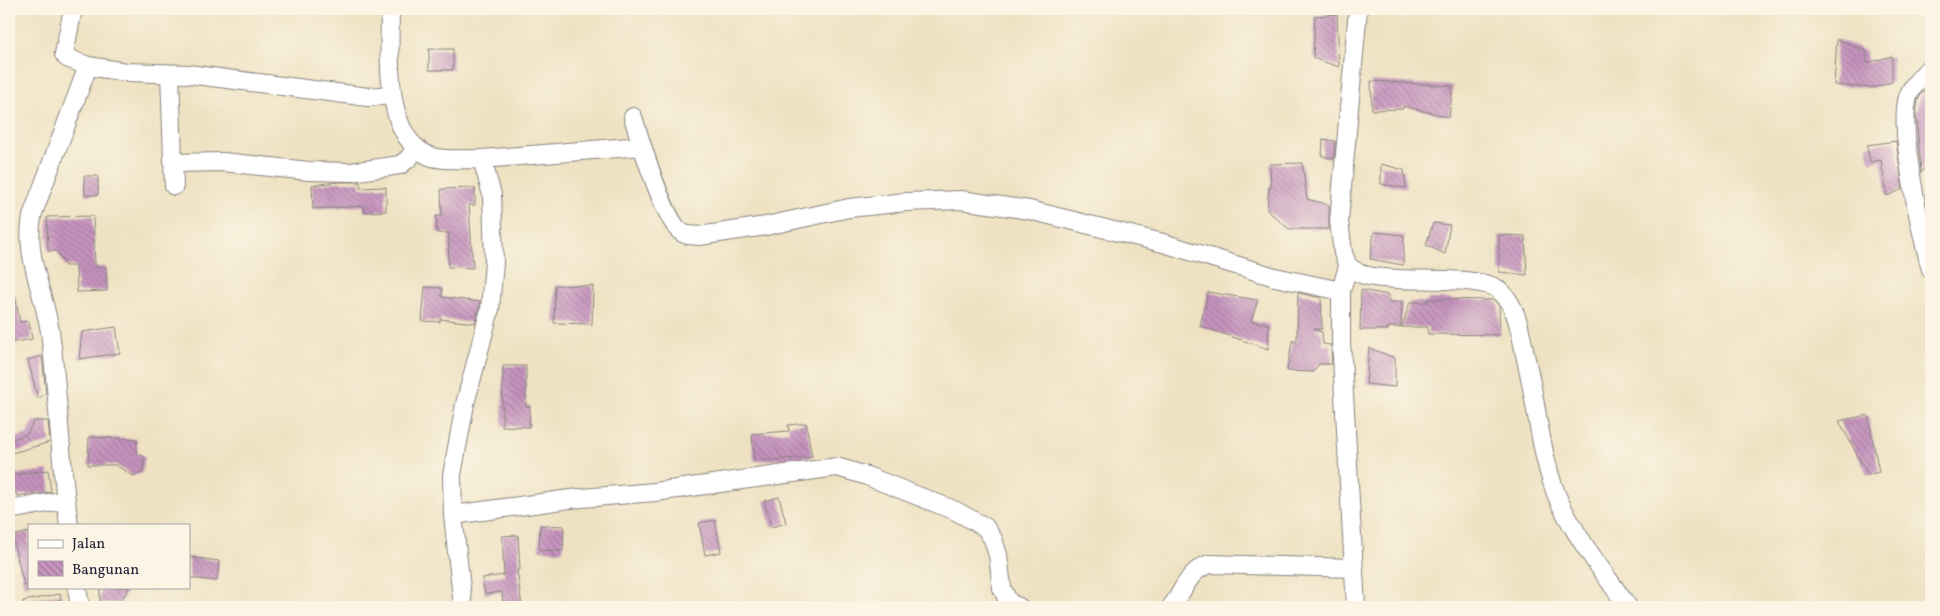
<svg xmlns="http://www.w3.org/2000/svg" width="1940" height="616" viewBox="0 0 1940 616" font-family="Vollkorn,serif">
	<defs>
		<pattern id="building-back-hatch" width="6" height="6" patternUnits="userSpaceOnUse" patternTransform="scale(1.25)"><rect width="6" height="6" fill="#c693be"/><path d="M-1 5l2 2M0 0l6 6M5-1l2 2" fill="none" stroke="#a0789c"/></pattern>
	</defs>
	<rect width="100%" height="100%" fill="#fcf5e5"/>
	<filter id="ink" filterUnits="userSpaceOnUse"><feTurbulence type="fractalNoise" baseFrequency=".02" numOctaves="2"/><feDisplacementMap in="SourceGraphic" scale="10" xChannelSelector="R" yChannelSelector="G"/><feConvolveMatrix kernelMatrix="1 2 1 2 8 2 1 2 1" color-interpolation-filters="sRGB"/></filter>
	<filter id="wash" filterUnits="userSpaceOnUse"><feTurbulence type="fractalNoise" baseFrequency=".0096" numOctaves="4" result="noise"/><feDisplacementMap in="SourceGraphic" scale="20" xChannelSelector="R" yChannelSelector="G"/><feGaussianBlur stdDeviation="1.12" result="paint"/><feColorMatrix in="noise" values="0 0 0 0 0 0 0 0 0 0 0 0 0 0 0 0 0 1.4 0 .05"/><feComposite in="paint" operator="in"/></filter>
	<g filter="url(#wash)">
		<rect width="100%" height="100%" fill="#eee2c2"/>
		<g id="blocks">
			<g fill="url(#building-back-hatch)">
				<path d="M1337 14 1339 67 1313 58 1315 16Z"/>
				<path d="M1837 39 1866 51 1867 63 1892 56V82L1872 88 1834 85Z"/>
				<rect x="429" y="49" width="24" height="21"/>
				<path d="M1371 81 1453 86 1449 117 1403 106V109L1372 110Z"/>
				<path d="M1923 91H1931V163L1921 172 1916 113 1918 100Z"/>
				<path d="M1323 139 1335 141 1334 159 1322 156Z"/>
				<path d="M1896 141 1903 189 1887 196 1881 160 1870 162 1867 145Z"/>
				<path d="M1302 163 1307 199 1329 205V229H1289L1267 210 1269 187 1271 188 1270 164Z"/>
				<path d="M1381 164 1404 170 1406 188 1381 184Z"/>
				<path d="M84 176H98V195H85Z"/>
				<path d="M338 182H360V188L386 187V211L364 212V206L313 209 312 185Z"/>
				<path d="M475 188V205H469L473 268 448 267 449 233H437L436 216H442L441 189Z"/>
				<path d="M93 216 95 267H106L107 291 77 292 76 266H65L57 251H48L47 217Z"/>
				<path d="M1433 223 1450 225 1445 254 1426 245Z"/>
				<path d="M1374 232 1404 235 1403 265 1370 259Z"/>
				<path d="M1499 235 1525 236 1527 275 1499 272Z"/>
				<path d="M555 285 593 286 592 324 554 323Z"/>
				<path d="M425 287 442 288V297L480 302 475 323 440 319V322L422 321Z"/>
				<path d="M1361 290 1389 295V302H1402L1401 327H1388V330H1360Z"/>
				<path d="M1208 292 1258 300 1251 321 1269 324 1268 349 1200 326Z"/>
				<path d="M1298 293 1321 298 1322 329H1314L1322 332 1323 344 1331 345 1332 364H1319L1313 372 1287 371 1292 341H1297Z"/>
				<path d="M15 296 20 322 29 321 32 339 9 343V297Z"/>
				<path d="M1428 299 1494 300 1499 306 1500 335 1428 334V327H1402L1410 302H1428Z"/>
				<path d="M116 327 120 353 79 359 82 332Z"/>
				<path d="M1369 348 1395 358V387L1366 384Z"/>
				<path d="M42 356 46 393 38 399 28 360Z"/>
				<path d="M503 366H526V406H530L529 427 502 426Z"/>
				<path d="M1868 415 1879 472 1868 475 1839 421Z"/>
				<path d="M34 421H48L50 442 9 454V440L27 434Z"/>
				<path d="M806 423 812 457 754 461 752 434 789 431 788 425Z"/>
				<path d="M89 437 137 439V453L145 457 142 473 133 476 116 465H88Z"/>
				<path d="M48 470 51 492 17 496 16 492 9 495V475Z"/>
				<path d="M779 497 786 523 771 527 764 501Z"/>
				<path d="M715 520 721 552 705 555 699 523Z"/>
				<path d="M540 525 564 526 563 551 539 550Z"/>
				<path d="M29 532V585L24 586 12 536Z"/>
				<path d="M518 535 520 570H517L522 607H503L502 592 485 594 482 578 504 575 502 536Z"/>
				<path d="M189 557 219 561 217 581 189 578Z"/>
				<path d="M100 587H130L119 603H100Z"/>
				<path d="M60 594 63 607H23V601Z"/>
			</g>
		</g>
	</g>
	<g filter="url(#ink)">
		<use href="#blocks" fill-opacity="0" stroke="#88827e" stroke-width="1"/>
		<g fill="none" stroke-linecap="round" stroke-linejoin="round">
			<g stroke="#88827e" stroke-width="20">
				<g id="minor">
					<path d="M73 9 64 54 67 58 88 66 126 72 188 74 368 97 392 95"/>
					<path d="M390 9C390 51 382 136 429 156 441 161 469 159 482 159L492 195 494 262 490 309 465 404 452 475 453 515 463 607"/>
					<path d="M1358 9 1339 221 1343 253 1348 266C1352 269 1356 272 1361 274 1392 285 1478 273 1499 290 1518 305 1521 337 1526 359 1537 404 1541 462 1560 503 1578 540 1604 573 1628 607"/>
					<path d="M1931 66C1924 74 1911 86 1908 97 1898 130 1921 233 1931 269"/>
					<path d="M170 74 174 186"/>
					<path d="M633 117C640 140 664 218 680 231 685 236 692 235 699 236L766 226 849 208 906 202 961 200 1029 210 1163 243 1275 277 1341 291 1348 266"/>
					<path d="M482 159 642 146"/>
					<path d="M175 163 223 162 309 171 351 172 400 165 409 158 416 147"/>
					<path d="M1341 291V341L1356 607"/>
					<path d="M9 510 65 500"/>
					<path d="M453 515 570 499 655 492 837 467 867 476 956 511 985 527 993 539 998 555 1002 588 1009 603 1019 607"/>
					<path d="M69 525C60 463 59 401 51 339 47 298 22 254 33 213L88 66"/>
					<path d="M77 587 80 607"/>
					<path d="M1171 607C1184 591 1188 571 1209 564L1354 568"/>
				</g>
			</g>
			<use href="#minor" stroke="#fff" stroke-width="18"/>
		</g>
	</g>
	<rect width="1940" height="616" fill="none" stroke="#fcf5e5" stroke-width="30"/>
	<rect x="28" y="524" width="162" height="65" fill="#fcf5e5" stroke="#a5a1a1"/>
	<rect x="38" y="540" width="25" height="8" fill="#ffffff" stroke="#a5a1a1"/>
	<text x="72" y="548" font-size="15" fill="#22223b">Jalan</text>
	<rect x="38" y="561" width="25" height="15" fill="url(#building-back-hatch)" stroke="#a5a1a1"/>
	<text x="72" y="574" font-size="15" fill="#22223b">Bangunan</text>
</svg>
